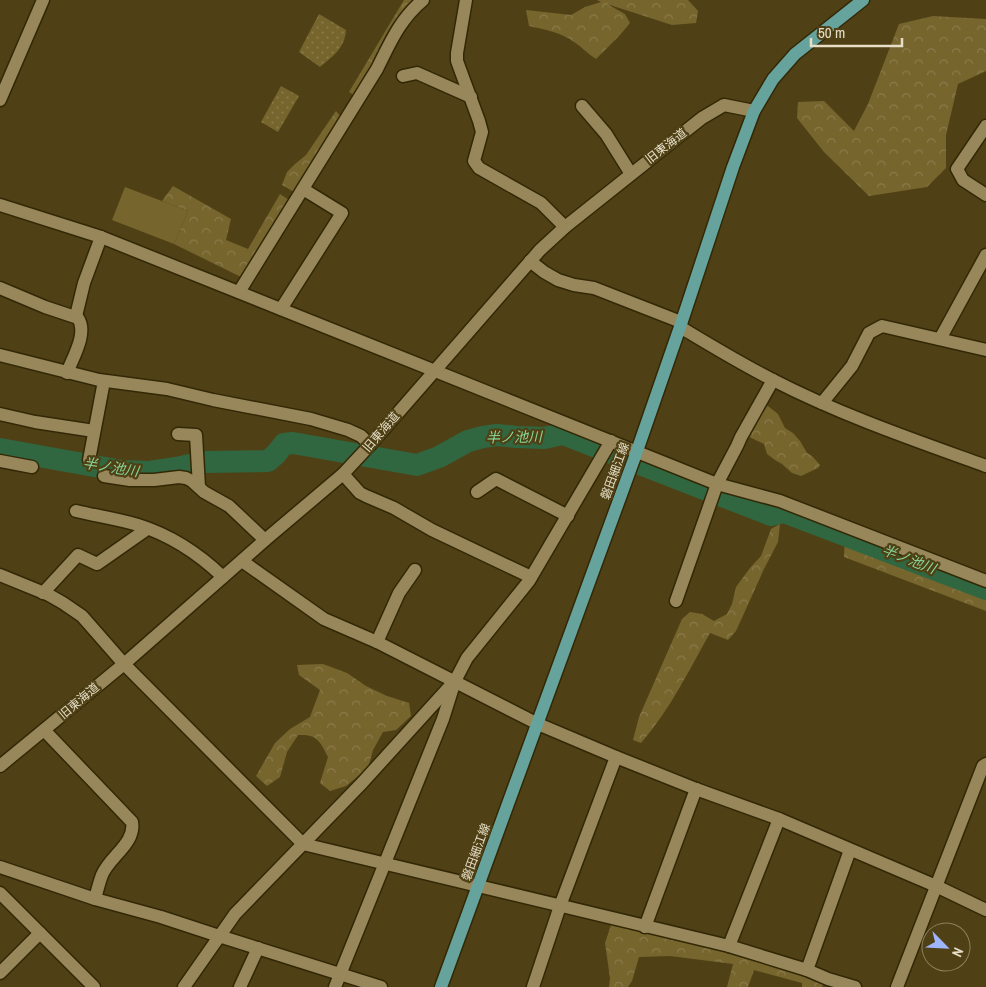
<svg xmlns="http://www.w3.org/2000/svg" width="986" height="987" viewBox="0 0 986 987" font-family="'Archivo Narrow','Noto Sans JP',sans-serif">
	<defs>
		<pattern id="grass-dots" width="8" height="8" patternUnits="userSpaceOnUse" patternTransform="scale(1.25)"><rect width="8" height="8" fill="#77652e"/><path d="M2 2h.1M6 6h.1" fill="none" stroke="#8a7b4b" stroke-width="1.8" stroke-linecap="round"/></pattern>
		<pattern id="forest-crowns" width="20" height="18" patternUnits="userSpaceOnUse" patternTransform="scale(1.25)"><rect width="20" height="18" fill="#77652e"/><path d="M2 6a3 3 0 1 1 6 0M12 15a3 3 0 1 1 6 0" fill="none" stroke="#8a7b4b"/></pattern>
	</defs>
	<rect width="100%" height="100%" fill="#4f4115"/>
	<g fill="url(#grass-dots)">
		<path d="M319 14 346 30C345 48 333 56 320 67L299 52Z"/>
		<path d="M281 86 299 96 278 132 261 122Z"/>
	</g>
	<g fill="url(#forest-crowns)">
		<path d="M404 0H426L357 97 349 92Z"/>
		<path d="M597 0H688L698 11 696 23 672 25 607 4 625 14 630 23 620 35 596 59C588 54 582 47 574 42 563 33 543 29 529 26L526 10 571 15 585 7 601 2Z"/>
		<path d="M933 16 986 19V71L958 84 946 135V168L927 187 869 196 824 152 797 118 798 102 824 101 854 131 868 104 899 24Z"/>
		<path d="M336 111 345 122 294 192 282 185 287 172 295 164 306 155Z"/>
		<path d="M173 186 231 219 226 240 248 249 280 194 289 200 241 277 174 244 188 211 162 201Z"/>
		<path d="M764 403 778 414 785 428 793 433 800 441 807 453 812 456 820 465 818 468 801 476 792 473 782 464 775 460 767 454 764 444 745 435Z"/>
		<path d="M780 524 778 542 764 569 736 631 728 640 710 633C689 670 670 710 641 743L633 740 639 717 682 619 690 612 702 614 714 621 727 614 732 604 736 587 750 568 761 556 771 529Z"/>
		<path d="M850 529 986 580V611L844 557 845 535Z"/>
		<path d="M323 664 347 673 366 686 387 696 409 703 411 716 396 730 383 732 373 750 368 768 346 786 330 791 320 783 328 757C320 741 317 734 298 735L287 752 280 777 267 786 256 776 275 743 290 729 310 717 320 690 299 675 297 665Z"/>
		<path d="M613 919 824 980 822 987H802V983L754 970 748 987H727L733 964 670 956 639 957 632 981 628 987H609L610 978 605 943Z"/>
	</g>
	<path fill="#77652e" d="M125 187 188 211 174 244 112 220Z"/>
	<g fill="none" stroke-linecap="round" stroke-linejoin="round">
		<path stroke="#306740" stroke-width="22" d="M0 449 122 471 149 472 176 468 204 462 268 461 276 454 284 444 293 443 417 465 439 457 468 441 483 437 497 435 517 437 544 438 563 434 771 515 784 512 986 589"/>
		<g stroke="#332806" stroke-width="15">
			<g id="minor">
				<path d="M466 0 457 53V61L479 121 482 132 474 161 479 168 541 203 565 227"/>
				<path d="M403 76 417 73 471 97"/>
				<path d="M0 100 43 0"/>
				<path d="M582 106 606 134 631 174"/>
				<path d="M986 126 957 169 963 180 986 195"/>
				<path d="M0 205 101 237 717 484 780 501 986 581"/>
				<path d="M530 261 544 272 558 280 574 285 594 288 681 322"/>
				<path d="M0 288 45 307 78 318C88 333 73 357 67 373"/>
				<path d="M239 292 377 69C390 43 400 19 423 0"/>
				<path d="M281 309 342 213 303 189"/>
				<path d="M76 316 84 283 101 237"/>
				<path d="M680 327C710 345 741 364 773 380 841 415 914 440 986 466"/>
				<path d="M940 339 986 255"/>
				<path d="M0 355 99 380 167 389 213 400 311 419 348 430 361 436 370 445"/>
				<path d="M822 403 852 366 869 333 882 326 986 350"/>
				<path d="M0 414 35 422 94 431"/>
				<path d="M178 434 196 435 199 487"/>
				<path d="M89 460 104 381"/>
				<path d="M0 461 32 467"/>
				<path d="M343 474 360 493 366 496 394 508 432 530 531 577"/>
				<path d="M104 476 130 480H154L179 477 186 478 192 481 204 492 229 506 265 540"/>
				<path d="M477 492 496 479 568 516"/>
				<path d="M76 511C97 516 118 519 138 525 170 535 199 554 223 577"/>
				<path d="M242 561 324 619 377 642 538 724 616 757 696 789 779 819 936 886 986 910"/>
				<path d="M0 575 49 595 63 603 82 616 124 664 303 844 729 946 807 970 828 979 855 987"/>
				<path d="M43 593 78 555 97 564 147 529"/>
				<path d="M676 601 717 484 737 446 741 437 773 380"/>
				<path d="M377 642 399 593 415 570"/>
				<path d="M44 730 132 822C136 843 109 857 102 875 99 883 97 891 95 899"/>
				<path d="M0 766 124 664 265 540 343 474 370 445 540 250 565 227 702 118 724 105 754 111"/>
				<path d="M0 867 95 899 161 917 219 936 381 987"/>
				<path d="M0 893 94 987"/>
				<path d="M645 927 696 789"/>
				<path d="M729 946 779 819"/>
				<path d="M807 970 850 850"/>
				<path d="M0 973 40 933"/>
				<path d="M184 987 235 914 362 783 451 685"/>
				<path d="M240 987 258 948"/>
				<path d="M335 987 443 719 455 681 467 658 529 581 611 441"/>
				<path d="M533 987 560 906 616 757"/>
				<path d="M897 987 983 766 986 764"/>
			</g>
		</g>
		<g stroke="#332806" stroke-width="15">
			<path id="major" d="M441 987 637 451 680 327 733 167 754 111 773 79 795 54 863 0"/>
		</g>
		<use href="#minor" stroke="#97875b" stroke-width="12"/>
		<use href="#major" stroke="#66a39c" stroke-width="12"/>
	</g>
	<g text-anchor="middle" stroke-width="4.5" stroke-linejoin="round" paint-order="stroke">
		<g font-size="12" fill="#e6dec7" stroke="#4f4115">
			<text transform="translate(666 146) rotate(-38)" y="4">旧東海道</text>
			<text transform="translate(381 432) rotate(-49)" y="4">旧東海道</text>
			<text transform="translate(615 471) rotate(-70)" y="4">磐田細江線</text>
			<text transform="translate(79 701) rotate(-40)" y="4">旧東海道</text>
			<text transform="translate(476 852) rotate(-70)" y="4">磐田細江線</text>
		</g>
		<g font-size="14" font-style="italic" fill="#87d89b" stroke="#4f4115">
			<text transform="translate(514 437) rotate(-1)" y="5">半ノ池川</text>
			<text transform="translate(111 467) rotate(9)" y="5">半ノ池川</text>
			<text transform="translate(909 559) rotate(21)" y="5">半ノ池川</text>
		</g>
	</g>
	<g transform="translate(946 947) rotate(114)"><circle r="24" fill="#4f4115" stroke="#8b805c"/>
	<path d="M0-4L9 19L0 12L-9 19Z" fill="#9eb4fd"/>
	<text y="-8" font-size="14" font-weight="bold" text-anchor="middle" fill="#e6dec7">N</text>
	</g>
	<path d="M811 38v8h91v-8" fill="none" stroke="#e6dec7" stroke-width="2.5"/>
	<text x="818" y="38" font-size="15" fill="#e6dec7" stroke="#4f4115" stroke-width="4" paint-order="stroke">50 m</text>
</svg>
